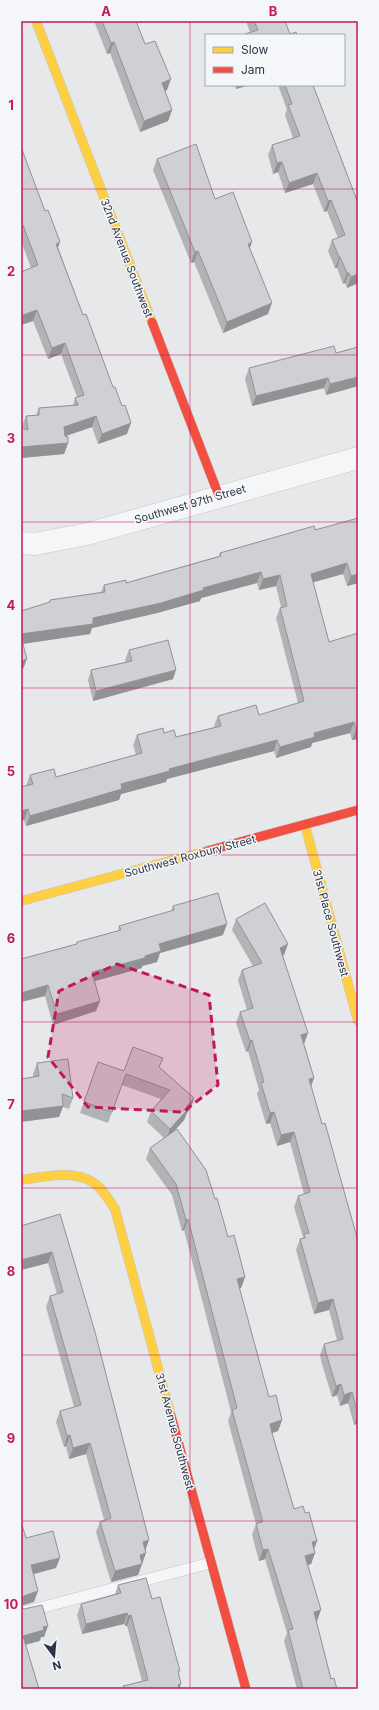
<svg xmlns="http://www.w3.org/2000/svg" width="379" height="1710" viewBox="0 0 379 1710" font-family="Inter,sans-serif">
	<rect width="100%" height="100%" fill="#e6e8ea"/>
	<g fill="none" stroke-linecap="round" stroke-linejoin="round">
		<g stroke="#c4c6c8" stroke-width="12">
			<path id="lane" d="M21 1613 210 1563"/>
		</g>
		<g stroke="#c4c6c8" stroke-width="23">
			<path id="street" d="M21 543 35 544 87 534 358 458"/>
		</g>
		<g stroke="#c4c6c8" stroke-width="10">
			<g id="slow">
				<path d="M36 21 152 322"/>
				<path d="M305 825 358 1021"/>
				<path d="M21 901 207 851"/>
				<path d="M21 1180C42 1177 75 1169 94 1183 103 1189 109 1200 115 1209L171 1416"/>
			</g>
		</g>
		<g stroke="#c4c6c8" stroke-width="10">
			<g id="jam">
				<path d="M152 322 219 496"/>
				<path d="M207 851 358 810"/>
				<path d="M171 1416 246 1689"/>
			</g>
		</g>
		<use href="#lane" stroke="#f5f6f7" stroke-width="11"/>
		<use href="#street" stroke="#f5f6f7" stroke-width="22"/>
		<use href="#slow" stroke="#ffcf43" stroke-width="9"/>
		<use href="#jam" stroke="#f24e42" stroke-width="9"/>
	</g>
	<g fill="#b1b3b5">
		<path d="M94 21H136L145 44 167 90 165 91 172 110 168 121 140 132 110 53 107 54Z"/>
		<path d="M246 21H285L290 34 297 35 250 32Z"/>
		<path d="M234 85H249L236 89Z"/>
		<path d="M278 85H313L358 203V283L347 288 345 283 343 284 337 268H335L328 251 332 240 338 238 327 211 324 212 313 184 285 193 278 172 273 174 268 155 272 145 293 138 285 115 287 110Z"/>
		<path d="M21 147 127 434 98 444 92 427 65 436 68 443 64 454 21 458V428L23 429 22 426 26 416 36 415 39 408 73 405 75 398 77 397 61 354 48 359 33 321 21 325V271L31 268 21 241Z"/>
		<path d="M157 159 215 199 268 314 223 333 194 262 191 263 153 170Z"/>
		<path d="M358 347V386L326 395 324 388 252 406 245 379 249 368 336 353Z"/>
		<path d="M358 518V583L347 586 343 574 313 582 329 642 358 633V739L352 740 350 733 312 743 311 747 276 758 274 751 167 779 166 782 121 794 119 800 26 826 24 820 21 821V787L26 786 30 775 56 777 136 755 133 745 137 735 164 733 176 737 215 727 214 726 218 716 259 715 298 703 276 618 280 608 281 607 276 586 259 590 257 583 201 598 200 601 157 613 92 628 90 634 23 644V669L21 611 49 603 50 600 101 592 104 585 126 583 219 556 220 553 315 530Z"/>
		<path d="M129 650 173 679 93 701 88 680 91 670 126 662 125 660Z"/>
		<path d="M173 906 223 935 160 953 157 962 142 966V968L94 981 100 1001 96 1011 53 1025 45 996 21 1002V959L76 944 77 942 118 931 119 926 171 911Z"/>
		<path d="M236 919 284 955 283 956 304 1044 314 1078 311 1086 322 1124 358 1241V1423L354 1425 348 1403 340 1406 337 1395 332 1397 322 1364 320 1355 324 1344 337 1340 329 1310 314 1314 296 1250 300 1239 303 1238V1237L294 1207 298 1196 304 1194 290 1142 277 1146 270 1123 266 1124 257 1094 259 1090 248 1051 246 1052 236 1023 240 1012 247 1010 238 980 242 970 253 966 232 930Z"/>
		<path d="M98 1062 124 1071 159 1067 194 1098 190 1109 187 1113 184 1120 176 1129 215 1199 228 1237 245 1277 241 1288H239L269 1397 282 1420 278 1431 272 1433 294 1509 305 1513 317 1541 314 1549 315 1553 311 1564 307 1565 317 1621H316L331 1679 337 1689H297L284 1641 287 1633 265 1559 259 1561 252 1535 256 1524 228 1421 231 1412 184 1230 182 1231 172 1195 146 1159 150 1148 164 1138 147 1122 151 1111 161 1099 122 1085 108 1123 80 1113Z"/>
		<path d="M37 1063 73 1098 69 1109 63 1107 59 1117 33 1077V1074Z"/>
		<path d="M60 1214 146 1551 142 1564 138 1575 111 1582 96 1532 100 1522 104 1520 86 1454 69 1459 66 1446 64 1447 56 1422 60 1411 74 1407 46 1307 50 1296 57 1294 48 1263 21 1270V1226Z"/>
		<path d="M118 1585 152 1599 179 1675 181 1684 179 1689H122L123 1686 142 1681 127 1626H125L124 1624 82 1634 77 1615 81 1604 115 1594Z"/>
	</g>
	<g fill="#909294">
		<path d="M114 42 110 53 107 54 111 43Z"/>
		<path d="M171 79 167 90 158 94 162 83Z"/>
		<path d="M238 85H249L236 89Z"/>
		<path d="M172 110 168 121 140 132 144 121Z"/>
		<path d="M282 162 278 172 273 174 277 163Z"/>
		<path d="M317 173 313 184 285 193 289 183Z"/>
		<path d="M331 200 327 211 324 212 328 201Z"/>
		<path d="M60 242 56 253V244Z"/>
		<path d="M252 242 248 253V244Z"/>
		<path d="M198 251 194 262 191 263 195 252Z"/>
		<path d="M339 257H340L337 268H335Z"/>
		<path d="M347 273H349L345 283 343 284Z"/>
		<path d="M358 274V283L347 288 351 277Z"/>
		<path d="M272 303 268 314 223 333 227 322Z"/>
		<path d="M37 310 33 321 21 325V320L23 315Z"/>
		<path d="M65 343 61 354 48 359 52 348Z"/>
		<path d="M358 377V386L326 395 330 384Z"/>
		<path d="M328 378 324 388 252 406 256 396Z"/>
		<path d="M96 416 92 427 60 438 64 427Z"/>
		<path d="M131 423 127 434 98 444 102 434Z"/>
		<path d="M68 443 64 454 21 458V447Z"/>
		<path d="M347 563 343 574 307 584 311 574Z"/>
		<path d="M261 572 257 583 201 598 200 601 157 613 92 628 90 634 21 644V634L93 618Z"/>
		<path d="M358 574V583L347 586 351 576Z"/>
		<path d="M280 575 276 586 259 590 263 579Z"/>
		<path d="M27 659 23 669 21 670V661Z"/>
		<path d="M176 670 173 679 93 701 96 691Z"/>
		<path d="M354 722 350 733 312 743 311 747 276 758 280 747 314 733Z"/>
		<path d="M358 729V739L352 740 356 730Z"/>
		<path d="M277 740 274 751 167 779 166 782 121 794 119 800 26 826 30 816 121 784 169 769Z"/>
		<path d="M28 809 24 820 21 821V811Z"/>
		<path d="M227 924 223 935 160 953 157 962 142 966V968L88 983 92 972 145 956 159 944Z"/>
		<path d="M288 944 284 955 276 959 280 948Z"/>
		<path d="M48 985 45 996 21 1002V993Z"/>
		<path d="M100 1001 96 1011 53 1025 57 1014Z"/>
		<path d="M308 1033 304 1044 301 1035Z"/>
		<path d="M252 1040 248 1051 246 1052 250 1041Z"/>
		<path d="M314 1078 310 1089 309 1079Z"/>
		<path d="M194 1098 190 1109 187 1113 184 1120 166 1140 170 1129 186 1107Z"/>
		<path d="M63 1106 59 1117 21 1122V1111Z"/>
		<path d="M274 1112 270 1123 266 1124 270 1113Z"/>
		<path d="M294 1132 290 1142 277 1146 281 1135Z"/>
		<path d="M188 1219 184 1230 182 1231 186 1220Z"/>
		<path d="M52 1252 48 1263 21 1270V1260Z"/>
		<path d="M245 1277 241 1288 233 1290 237 1279Z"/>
		<path d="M333 1299 329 1310 314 1314 318 1303Z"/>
		<path d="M341 1384 337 1395 332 1397 336 1386Z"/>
		<path d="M352 1392 348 1403 340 1406 344 1395Z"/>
		<path d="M358 1414V1423L354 1425Z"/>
		<path d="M282 1420 278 1431 266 1435 270 1424Z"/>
		<path d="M70 1435 66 1446 64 1447 67 1436Z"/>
		<path d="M90 1443 86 1454 69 1459 73 1448Z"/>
		<path d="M149 1540 145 1551 143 1542Z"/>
		<path d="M317 1541 313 1552 312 1542Z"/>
		<path d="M268 1549 265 1559 259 1561 263 1550Z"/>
		<path d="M146 1553 142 1564 140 1555Z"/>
		<path d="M315 1553 311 1564 301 1567 305 1556Z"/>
		<path d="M60 1558 56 1568 27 1576 31 1565Z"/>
		<path d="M142 1564 138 1575 111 1582 115 1571Z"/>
		<path d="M38 1591 34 1602 21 1606V1597Z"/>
		<path d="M321 1610 317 1621 310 1623 314 1612Z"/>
		<path d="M127 1613 124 1624 82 1634 86 1624Z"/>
		<path d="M131 1615 127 1626H125L128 1616Z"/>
		<path d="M48 1626 44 1637H41L40 1641 21 1646 23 1636 43 1627Z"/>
		<path d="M181 1684 179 1689H176L178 1685Z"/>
	</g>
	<g fill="#ced0d3" stroke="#909294">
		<path d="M102 21H136L145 44 155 41 171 79 162 83 172 110 144 121 114 42 111 43Z"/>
		<path d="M254 21H285L290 34 296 32 297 35H242L258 30Z"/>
		<path d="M285 85H313L358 203V274L351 277 349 273H347L340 257H339L332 240 345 235 331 200 328 201 317 173 289 183 282 162 277 163 272 145 300 136 288 105 292 104Z"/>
		<path d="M196 144 215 199 233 192 252 242 248 244 272 303 227 322 198 251 195 252 157 159Z"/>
		<path d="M21 147 45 211 48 210 60 242 56 244 83 315 86 314 113 387H115L122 406 125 405 131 423 102 434 96 416 64 427 65 436 68 437V443L21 447V428L28 430 26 416 39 415V408L78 405 75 398 84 395 65 343 52 348 37 310 23 315 21 310V272L38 265 21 220Z"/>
		<path d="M334 346 336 353 358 347V377L330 384 328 378 256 396 249 368Z"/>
		<path d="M358 518V574L351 576 347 563 311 574 329 642 358 633V729L356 730 354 722 314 733 315 737 280 747 277 740 169 769 170 771 121 784 122 789 64 806 30 816 28 809 21 811V787L33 784 30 775 54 769 56 777 142 753 137 735 163 728 164 733 174 730 176 737 221 726 218 716 256 705 259 715 304 701 280 608 287 606 280 575 263 579 261 572 203 588 204 590 161 603 93 618V624L21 634V611L50 602V600L105 592 104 585 126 580V583L221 556 220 553 314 526 315 530Z"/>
		<path d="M21 637 27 659 21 661Z"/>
		<path d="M168 640 176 670 96 691 91 670 132 661 129 650Z"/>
		<path d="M218 893 227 924 159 944 161 951 145 956V958L92 972 100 1001 57 1014 48 985 21 993V959L77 944V942L121 930 119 926 174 910 173 906Z"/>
		<path d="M265 903 288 944 280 948 308 1033 301 1035 314 1078 309 1079 322 1124 325 1123 358 1241V1414L352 1392 344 1395 341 1384 336 1386 326 1353 324 1344 343 1339 333 1299 318 1303 300 1239 305 1238 304 1234 309 1233 298 1196 310 1192 294 1132 281 1135 274 1112 270 1113 261 1083 264 1082 252 1040 250 1041 240 1012 253 1008 242 970 262 963 236 919Z"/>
		<path d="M133 1047 163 1058 159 1067 194 1098 186 1107 188 1109 170 1129 151 1111 170 1090 126 1074 112 1112 84 1102 98 1062 124 1071Z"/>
		<path d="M68 1059 73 1098 62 1094 63 1106 21 1111V1079L39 1076 37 1063Z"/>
		<path d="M177 1129 206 1170 215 1199 217 1198 228 1237 234 1235 245 1277 237 1279 269 1397 276 1395 282 1420 270 1424 272 1433 294 1509 303 1506 305 1513 309 1512 317 1541 312 1542 315 1553 305 1556 321 1610 314 1612 331 1679 334 1678 337 1689H303L288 1630 293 1629 268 1549 263 1550 256 1524 262 1522V1519L232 1410 237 1408 188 1219 186 1220 176 1184 150 1148Z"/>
		<path d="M60 1214 95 1332 149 1540 143 1542 146 1553 140 1555 142 1564 115 1571 100 1522 111 1518 90 1443 73 1448 70 1435 67 1436 60 1411 81 1405 50 1296 63 1292 52 1252 21 1260V1226Z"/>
		<path d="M21 1522 26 1538 53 1531 60 1558 31 1565 38 1591 21 1597Z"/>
		<path d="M146 1578 152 1599 160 1597 180 1671H178L181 1684 178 1685 179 1689H124L123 1686 148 1680 131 1615 128 1616 127 1613 86 1624 81 1604 121 1593 118 1585Z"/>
		<path d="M42 1605 48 1626 43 1627 44 1630 23 1636 39 1689H21V1606L24 1609Z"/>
	</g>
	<path fill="#c2185b" fill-opacity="0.2" stroke="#c2185b" stroke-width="3" stroke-dasharray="8 5" stroke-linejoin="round" d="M117 964 209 995 218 1085 183 1112 88 1107 48 1057 59 991Z"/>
	<path fill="none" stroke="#c2185b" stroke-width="1" stroke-opacity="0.55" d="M190 21V1689M21 189H358M21 355H358M21 522H358M21 688H358M21 855H358M21 1022H358M21 1188H358M21 1355H358M21 1521H358"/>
	<g text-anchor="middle" stroke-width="3" stroke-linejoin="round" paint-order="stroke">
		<g font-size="11" fill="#2b3445" stroke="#f4f6f9">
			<text transform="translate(127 258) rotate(69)" y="4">32nd Avenue Southwest</text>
			<text transform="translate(190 504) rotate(-16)" y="4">Southwest 97th Street</text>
			<text transform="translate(190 856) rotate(-15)" y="4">Southwest Roxbury Street</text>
			<text transform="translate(331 923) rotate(75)" y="4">31st Place Southwest</text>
			<text transform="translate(175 1431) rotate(75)" y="4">31st Avenue Southwest</text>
		</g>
	</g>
	<rect width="379" height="1710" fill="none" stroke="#f4f6f9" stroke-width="44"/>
	<rect x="205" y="34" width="140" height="52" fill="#f4f6f9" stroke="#a4a8b1"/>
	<rect x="213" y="47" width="20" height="6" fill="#ffcf43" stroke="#a4a8b1"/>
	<text x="241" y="54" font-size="12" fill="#2b3445">Slow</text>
	<rect x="213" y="67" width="20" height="6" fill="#f24e42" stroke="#a4a8b1"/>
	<text x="241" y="74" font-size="12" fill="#2b3445">Jam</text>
	<g transform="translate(54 1656) rotate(164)" stroke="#f4f6f9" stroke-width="3" paint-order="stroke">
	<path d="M0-3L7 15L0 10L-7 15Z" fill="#2b3445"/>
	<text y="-6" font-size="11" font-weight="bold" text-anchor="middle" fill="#2b3445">N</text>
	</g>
	<rect x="22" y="22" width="335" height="1666" fill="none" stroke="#c2185b" stroke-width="1.5"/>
	<g font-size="13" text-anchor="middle" font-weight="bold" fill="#c2185b">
		<text x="106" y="16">A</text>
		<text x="273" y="16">B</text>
		<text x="11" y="110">1</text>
		<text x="11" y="276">2</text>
		<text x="11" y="443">3</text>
		<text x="11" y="610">4</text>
		<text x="11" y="776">5</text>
		<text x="11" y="943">6</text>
		<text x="11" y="1109">7</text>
		<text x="11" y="1276">8</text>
		<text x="11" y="1443">9</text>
		<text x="11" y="1609">10</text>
	</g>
</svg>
